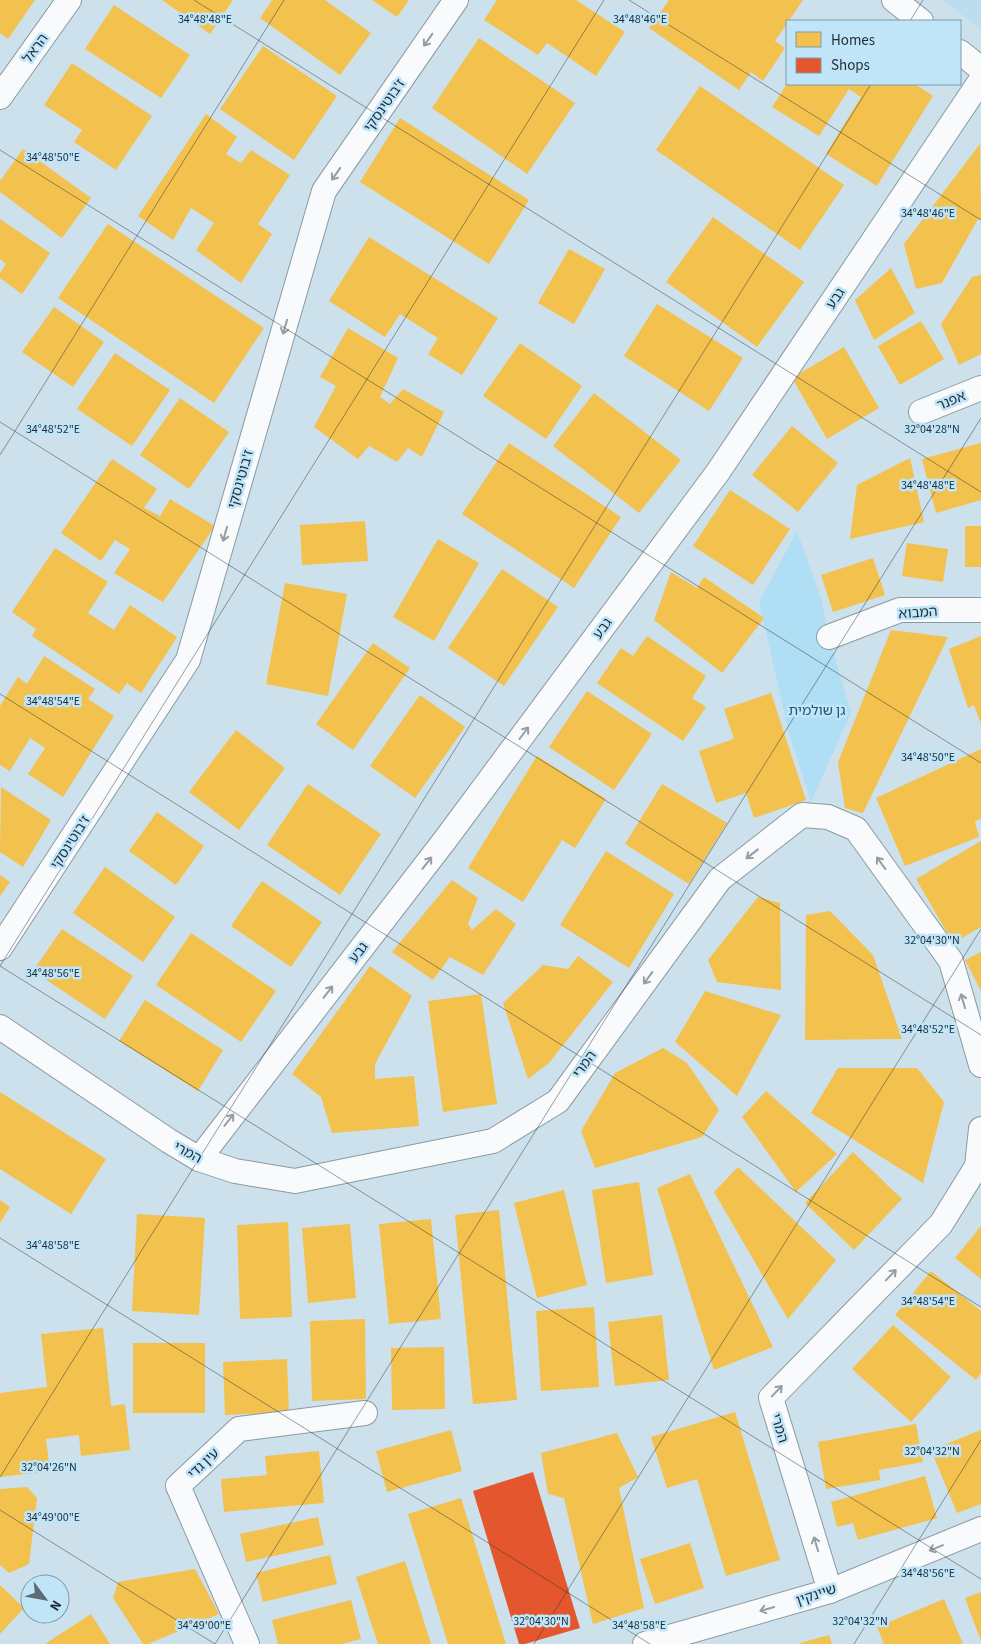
<svg xmlns="http://www.w3.org/2000/svg" width="981" height="1644" viewBox="0 0 981 1644" font-family="'Source Sans 3','Noto Sans Hebrew',sans-serif">
	<rect width="100%" height="100%" fill="#cde1ec"/>
	<path fill="#bbddef" d="M942 0H981V29Z"/>
	<path fill="#b0def5" d="M797 531 821 598 829 637 851 713 811 802 789 733 759 602Z"/>
	<g fill="#f2c14e">
		<path d="M0 0H35L8 39 0 33Z"/>
		<path d="M162 0H233L210 34Z"/>
		<path d="M272 0H325L371 33 340 75 260 18Z"/>
		<path d="M372 0H409L397 17Z"/>
		<path d="M497 0H576L625 32 596 76 547 43 538 55 484 20Z"/>
		<path d="M669 0H803L775 41 785 48 763 81 751 72 739 90 649 28Z"/>
		<path d="M114 5 190 55 161 98 85 49Z"/>
		<path d="M479 38 575 103 527 174 432 108Z"/>
		<path d="M263 46 337 96 294 160 220 109Z"/>
		<path d="M72 63 152 116 116 170 74 142 82 130 44 105Z"/>
		<path d="M787 84H915L933 96 877 186 826 154 861 97 849 89 819 136 772 107Z"/>
		<path d="M700 86 844 185 800 250 656 150Z"/>
		<path d="M206 114 237 137 226 154 241 163 251 150 290 175 258 224 272 234 241 283 196 250 214 223 191 208 173 240 138 216Z"/>
		<path d="M400 118 529 200 489 264 360 182Z"/>
		<path d="M980 144 981 220 978 219 942 283 916 289 904 244Z"/>
		<path d="M23 149 91 198 62 238 0 192V181Z"/>
		<path d="M713 217 804 282 757 347 666 282Z"/>
		<path d="M0 219 50 253 22 294 0 278V273L6 264 0 259Z"/>
		<path d="M108 224 264 328 214 403 58 298Z"/>
		<path d="M369 237 498 318 462 375 428 354 438 338 400 314 385 337 329 301Z"/>
		<path d="M569 249 605 269 574 324 538 303Z"/>
		<path d="M891 268 915 313 874 340 855 300Z"/>
		<path d="M981 275V354L959 365 941 324 972 277Z"/>
		<path d="M657 304 743 358 709 411 624 356Z"/>
		<path d="M54 307 104 342 73 387 22 352Z"/>
		<path d="M921 321 944 359 900 385 878 346Z"/>
		<path d="M348 328 398 358 380 397 390 404 403 389 444 412 422 457 408 448 397 462 369 446 358 459 314 427 336 386 320 377Z"/>
		<path d="M520 343 582 386 546 439 483 396Z"/>
		<path d="M844 347 879 408 827 439 792 378Z"/>
		<path d="M115 353 170 390 132 446 77 409Z"/>
		<path d="M594 393 681 460 639 513 553 446Z"/>
		<path d="M180 398 229 432 189 489 140 455Z"/>
		<path d="M792 426 838 463 798 512 752 475Z"/>
		<path d="M509 443 621 517 574 588 462 514Z"/>
		<path d="M981 443V500L936 513 922 459Z"/>
		<path d="M910 458 924 522 850 539 857 485Z"/>
		<path d="M112 459 157 489 144 508 160 516 170 499 215 526 163 602 114 573 130 549 115 540 101 561 61 533Z"/>
		<path d="M730 490 790 529 753 585 693 546Z"/>
		<path d="M365 521 368 561 302 565 300 525Z"/>
		<rect x="965" y="526" width="16" height="41"/>
		<path d="M438 539 479 563 434 641 393 617Z"/>
		<path d="M907 543 948 549 943 582 902 576Z"/>
		<path d="M55 548 108 582 88 613 114 630 130 605 177 637 141 693 127 683 119 694 32 636 36 629 12 612Z"/>
		<path d="M873 558 885 595 833 612 821 575Z"/>
		<path d="M502 569 558 607 504 686 448 648Z"/>
		<path d="M671 572 697 588 704 577 764 618 722 673 654 620Z"/>
		<path d="M285 583 347 594 328 696 266 684Z"/>
		<path d="M891 630 948 637 863 813 845 808 838 762Z"/>
		<path d="M647 636 706 676 692 698 706 707 683 741 597 683 621 648 633 656Z"/>
		<path d="M981 636V724L974 705 968 708 949 649Z"/>
		<path d="M373 643 410 668 353 750 316 724Z"/>
		<path d="M44 656 95 689 88 699 114 716 63 797 28 774 45 748 30 738 10 771 0 765V706L18 677 27 684Z"/>
		<path d="M587 691 652 734 614 790 549 747Z"/>
		<path d="M771 693 806 800 754 818 746 793 716 803 699 751 734 739 724 709Z"/>
		<path d="M420 695 465 727 415 798 370 766Z"/>
		<path d="M236 730 285 768 239 830 189 792Z"/>
		<path d="M981 749V819L975 821 979 837 905 866 876 798Z"/>
		<path d="M537 756 606 799 575 848 562 840 523 902 468 868Z"/>
		<path d="M308 784 381 834 340 895 267 845Z"/>
		<path d="M662 784 727 823 689 884 625 844Z"/>
		<path d="M1 787 51 820 23 867 0 852Z"/>
		<path d="M157 812 204 846 176 885 129 851Z"/>
		<path d="M981 841V927L953 943 916 879Z"/>
		<path d="M606 851 674 894 629 968 560 925Z"/>
		<path d="M105 867 175 917 143 962 73 913Z"/>
		<path d="M0 875 10 882 0 896Z"/>
		<path d="M452 880 478 898 468 924 472 930 496 909 516 924 483 975 450 957 433 980 392 952Z"/>
		<path d="M262 881 322 922 291 967 231 926Z"/>
		<path d="M758 897 780 903 781 990 717 982 708 960Z"/>
		<path d="M830 911 873 955 902 1039 805 1040 806 915Z"/>
		<path d="M62 929 133 976 105 1019 33 971Z"/>
		<path d="M191 933 276 991 241 1042 156 985Z"/>
		<path d="M981 952V991L965 960Z"/>
		<path d="M578 956 613 982 549 1063 528 1079 503 1003 543 965 568 969Z"/>
		<path d="M370 966 412 996 375 1064V1079L414 1076 419 1126 332 1133 321 1097 292 1074Z"/>
		<path d="M705 991 781 1015 737 1096 675 1042Z"/>
		<path d="M481 994 497 1104 443 1112 428 1001Z"/>
		<path d="M145 1000 223 1050 198 1091 119 1041Z"/>
		<path d="M663 1048 687 1063 719 1110 702 1137 595 1168 581 1131 615 1073Z"/>
		<path d="M838 1068H917L944 1102 923 1183 811 1113Z"/>
		<path d="M766 1091 837 1154 796 1192 742 1117Z"/>
		<path d="M0 1092 106 1159 71 1214 0 1169Z"/>
		<path d="M853 1152 902 1199 854 1250 805 1203Z"/>
		<path d="M738 1167 836 1260 788 1319 714 1192Z"/>
		<path d="M690 1174 773 1347 714 1370 657 1188Z"/>
		<path d="M639 1182 653 1275 606 1283 592 1190Z"/>
		<path d="M564 1190 587 1285 537 1298 514 1203Z"/>
		<path d="M0 1200 10 1207 0 1223Z"/>
		<path d="M499 1210 517 1400 473 1404 455 1215Z"/>
		<path d="M137 1214 205 1218 199 1315 132 1311Z"/>
		<path d="M431 1219 441 1319 389 1324 379 1224Z"/>
		<path d="M288 1222 292 1317 240 1319 237 1225Z"/>
		<path d="M350 1224 356 1298 308 1303 302 1228Z"/>
		<path d="M981 1226V1279L955 1258Z"/>
		<path d="M931 1271 981 1311V1373L976 1380 895 1315Z"/>
		<path d="M594 1307 599 1387 541 1391 536 1311Z"/>
		<path d="M662 1315 669 1380 615 1386 608 1322Z"/>
		<path d="M365 1319 366 1399 312 1401 310 1321Z"/>
		<path d="M893 1325 951 1377 911 1422 852 1369Z"/>
		<path d="M103 1328 111 1406 125 1404 130 1450 81 1456 79 1435 46 1439 50 1471 0 1477V1393L47 1387 41 1334Z"/>
		<rect x="133" y="1343" width="72" height="70"/>
		<path d="M444 1347 445 1409 392 1410 391 1348Z"/>
		<path d="M287 1359 289 1412 225 1415 223 1362Z"/>
		<path d="M735 1412 780 1560 726 1576 697 1479 667 1488 651 1437Z"/>
		<path d="M916 1424 923 1462 879 1470 880 1480 826 1489 818 1442Z"/>
		<path d="M451 1430 462 1471 387 1492 376 1451Z"/>
		<path d="M981 1430V1504L957 1513 931 1450Z"/>
		<path d="M617 1433 638 1477 619 1488 644 1608 593 1624 564 1498 548 1494 541 1453Z"/>
		<path d="M319 1451 324 1503 224 1512 221 1479 267 1475 265 1456Z"/>
		<path d="M925 1476 937 1518 858 1540 853 1523 837 1527 831 1502Z"/>
		<path d="M27 1487 37 1498 29 1564 9 1573 0 1565V1489Z"/>
		<path d="M461 1498 506 1644H448L408 1514Z"/>
		<path d="M318 1517 324 1545 246 1562 240 1534Z"/>
		<path d="M690 1543 704 1588 655 1604 640 1559Z"/>
		<path d="M330 1555 337 1584 263 1602 256 1573Z"/>
		<path d="M405 1561 431 1644H378L356 1577Z"/>
		<path d="M195 1569 219 1614 148 1644H143L113 1598 118 1582Z"/>
		<path d="M0 1585 24 1608 0 1634Z"/>
		<path d="M981 1592V1641L965 1598Z"/>
		<path d="M944 1599 963 1644H884L877 1627Z"/>
		<path d="M351 1600 361 1639 342 1644H278L272 1620Z"/>
		<path d="M91 1614 110 1644H45Z"/>
		<path d="M829 1635 832 1644H800V1643Z"/>
	</g>
	<path fill="#e4572e" d="M533 1472 580 1628 525 1644H519L473 1491Z"/>
	<g fill="none" stroke-linecap="round" stroke-linejoin="round">
		<g stroke="#8a9aa2" stroke-width="26">
			<g id="minor">
				<path d="M894 0 921 21"/>
				<path d="M960 52 981 69"/>
				<path d="M0 97 69 0"/>
				<path d="M921 412 981 388"/>
				<path d="M829 637 900 610H981"/>
				<path d="M0 948 188 660 324 191 456 0"/>
				<path d="M0 1027 169 1141 199 1159 235 1171 295 1181 493 1141 558 1101 720 879 802 815 828 817 856 829 951 961 981 1065"/>
				<path d="M199 1159 445 840 718 472 981 80"/>
				<path d="M830 1591 771 1398 941 1224 977 1166 981 1129"/>
				<path d="M247 1644 178 1486 239 1429 365 1413"/>
				<path d="M645 1644 830 1591 981 1529"/>
			</g>
		</g>
		<use href="#minor" stroke="#f8fafc" stroke-width="24"/>
	</g>
	<defs><path id="oneway-shaft" d="M-6 0H5M1.5-3L5.5 0L1.5 3" fill="none" stroke-width="1.6" stroke-linecap="round" stroke-linejoin="round" transform="scale(1.25)"/></defs>
	<g stroke="#969ea2">
		<use href="#oneway-shaft" transform="translate(428 40) rotate(125)"/>
		<use href="#oneway-shaft" transform="translate(336 174) rotate(125)"/>
		<use href="#oneway-shaft" transform="translate(285 327) rotate(106)"/>
		<use href="#oneway-shaft" transform="translate(225 534) rotate(106)"/>
		<use href="#oneway-shaft" transform="translate(524 733) rotate(-53)"/>
		<use href="#oneway-shaft" transform="translate(752 854) rotate(142)"/>
		<use href="#oneway-shaft" transform="translate(427 863) rotate(-52)"/>
		<use href="#oneway-shaft" transform="translate(881 863) rotate(-126)"/>
		<use href="#oneway-shaft" transform="translate(648 978) rotate(126)"/>
		<use href="#oneway-shaft" transform="translate(328 992) rotate(-52)"/>
		<use href="#oneway-shaft" transform="translate(963 1001) rotate(-106)"/>
		<use href="#oneway-shaft" transform="translate(229 1120) rotate(-52)"/>
		<use href="#oneway-shaft" transform="translate(891 1275) rotate(-46)"/>
		<use href="#oneway-shaft" transform="translate(777 1391) rotate(-46)"/>
		<use href="#oneway-shaft" transform="translate(816 1544) rotate(-107)"/>
		<use href="#oneway-shaft" transform="translate(936 1548) rotate(158)"/>
		<use href="#oneway-shaft" transform="translate(767 1609) rotate(164)"/>
	</g>
	<path fill="none" stroke="#1e2d34" stroke-width="1" stroke-opacity="0.45" d="M194 0 981 492M629 0 981 220M910 21 923 0M0 150 981 763M0 422 981 1035M0 455 284 0M0 694 981 1307M0 966 981 1579M0 966 604 0M0 1238 650 1644M0 1477 871 84M0 1510 215 1644M215 1644 981 418M534 1644 981 929M854 1644 981 1440"/>
	<g text-anchor="middle" stroke-width="5" stroke-linejoin="round" paint-order="stroke">
		<g font-size="14" fill="#1e2d34" stroke="#c0e5f9">
			<text transform="translate(35 48) rotate(-54)" y="5">הראל</text>
			<text transform="translate(384 105) rotate(-55)" y="5">ז'בוטינסקי</text>
			<text transform="translate(835 298) rotate(-56)" y="5">גבע</text>
			<text transform="translate(951 400) rotate(-22)" y="5">אפנר</text>
			<text transform="translate(240 479) rotate(-74)" y="5">ז'בוטינסקי</text>
			<text transform="translate(918 612) rotate(-4)" y="5">המבוא</text>
			<text transform="translate(602 628) rotate(-53)" y="5">גבע</text>
			<text transform="translate(70 842) rotate(-57)" y="5">ז'בוטינסקי</text>
			<text transform="translate(358 952) rotate(-52)" y="5">גבע</text>
			<text transform="translate(584 1064) rotate(-54)" y="5">המרי</text>
			<text transform="translate(188 1152) rotate(28)" y="5">המרי</text>
			<text transform="translate(780 1428) rotate(73)" y="5">המרי</text>
			<text transform="translate(203 1463) rotate(-43)" y="5">עין גדי</text>
			<text transform="translate(816 1594) rotate(-18)" y="5">שיינקין</text>
		</g>
		<g font-size="14" fill="#28556a" stroke="#c0e5f9">
			<text x="817" y="715">גן שולמית</text>
		</g>
	</g>
	<g font-size="12" text-anchor="middle" fill="#1e2d34" stroke="#c0e5f9" stroke-width="5" stroke-linejoin="round" paint-order="stroke">
		<text x="205" y="23">34°48'48"E</text>
		<text x="640" y="23">34°48'46"E</text>
		<text x="53" y="161">34°48'50"E</text>
		<text x="928" y="217">34°48'46"E</text>
		<text x="932" y="433">32°04'28"N</text>
		<text x="53" y="433">34°48'52"E</text>
		<text x="928" y="489">34°48'48"E</text>
		<text x="53" y="705">34°48'54"E</text>
		<text x="928" y="761">34°48'50"E</text>
		<text x="932" y="944">32°04'30"N</text>
		<text x="53" y="977">34°48'56"E</text>
		<text x="928" y="1033">34°48'52"E</text>
		<text x="53" y="1249">34°48'58"E</text>
		<text x="928" y="1305">34°48'54"E</text>
		<text x="932" y="1455">32°04'32"N</text>
		<text x="49" y="1471">32°04'26"N</text>
		<text x="53" y="1521">34°49'00"E</text>
		<text x="928" y="1577">34°48'56"E</text>
		<text x="541" y="1625">32°04'30"N</text>
		<text x="860" y="1625">32°04'32"N</text>
		<text x="204" y="1629">34°49'00"E</text>
		<text x="639" y="1629">34°48'58"E</text>
	</g>
	<rect x="786" y="20" width="175" height="65" fill="#c0e5f9" stroke="#7f9baa"/>
	<rect x="796" y="32" width="25" height="15" fill="#f2c14e" stroke="#7f9baa"/>
	<text x="831" y="45" font-size="15" fill="#1e2d34">Homes</text>
	<rect x="796" y="58" width="25" height="15" fill="#e4572e" stroke="#7f9baa"/>
	<text x="831" y="70" font-size="15" fill="#1e2d34">Shops</text>
	<g transform="translate(45 1599) rotate(122)"><circle r="24" fill="#c0e5f9" stroke="#7f9baa"/>
	<path d="M0-4L9 19L0 12L-9 19Z" fill="#5b6c74"/>
	<text y="-8" font-size="14" font-weight="bold" text-anchor="middle" fill="#1e2d34">N</text>
	</g>
</svg>
